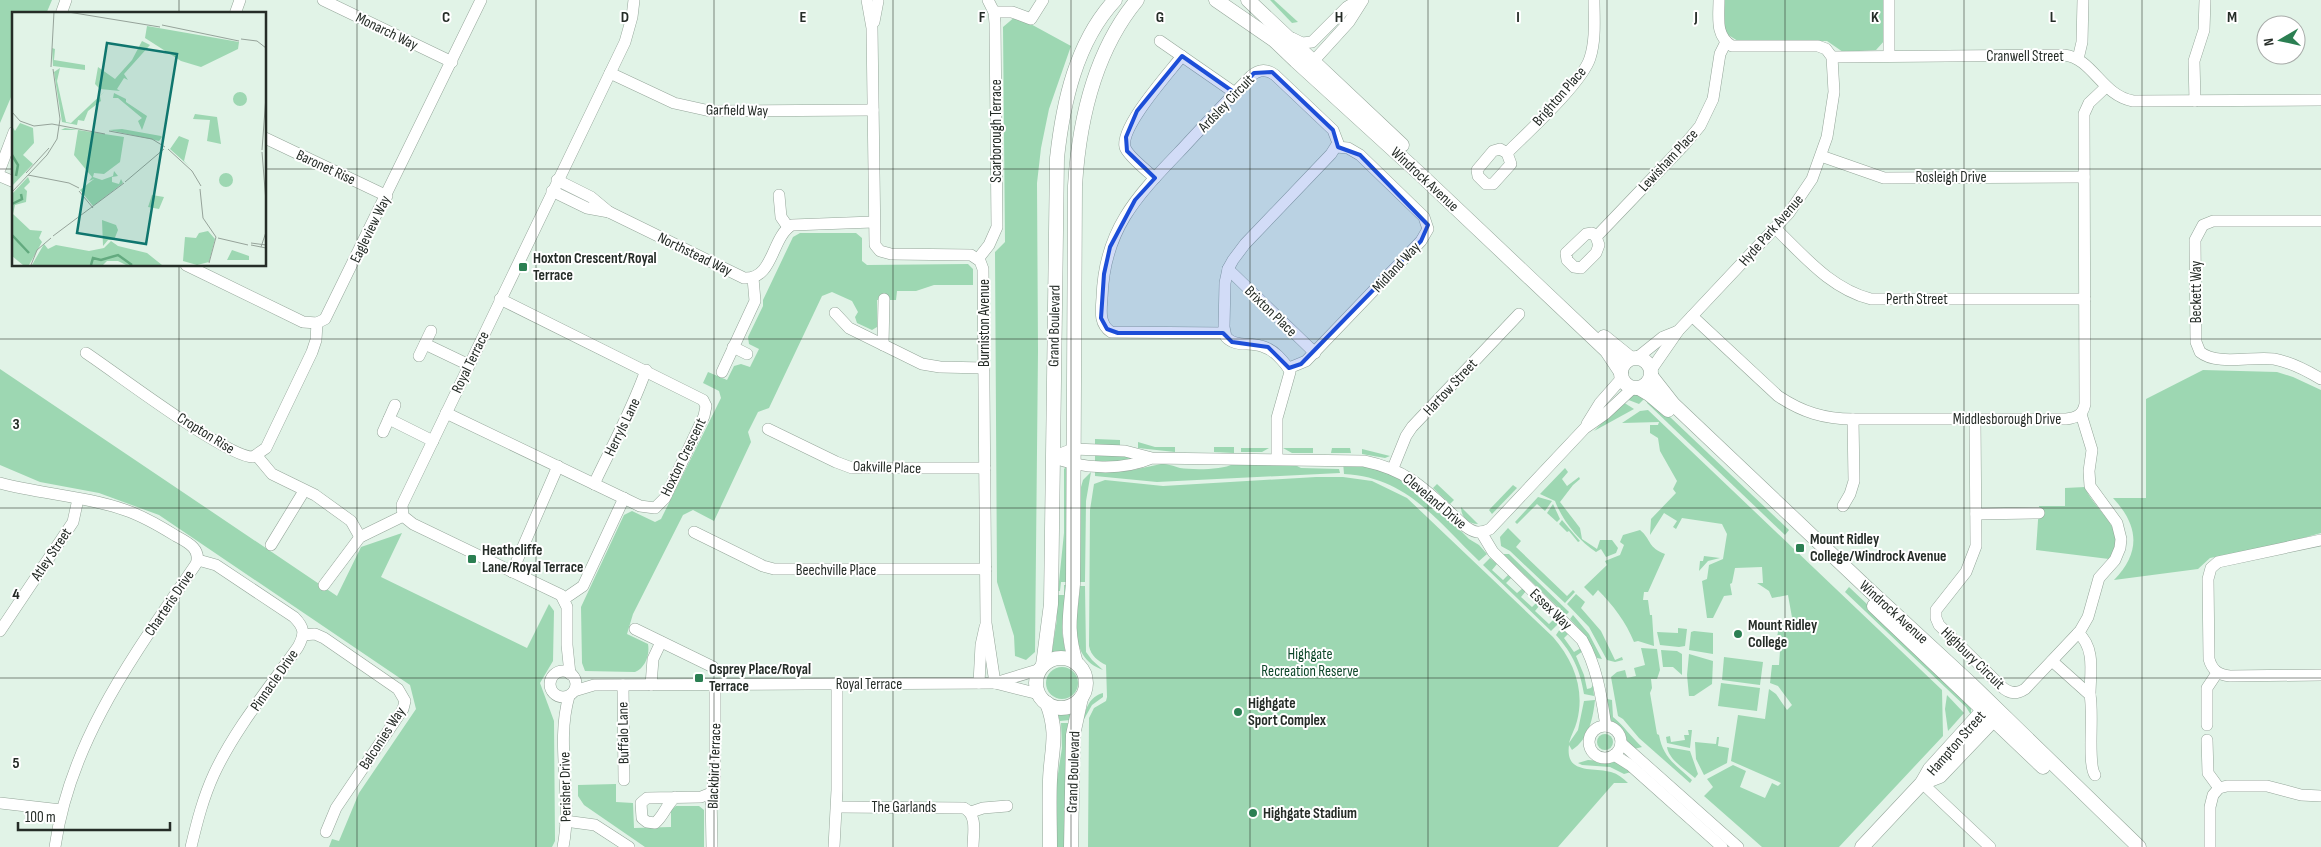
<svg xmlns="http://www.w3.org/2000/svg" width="2321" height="847" viewBox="0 0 2321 847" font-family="'Sofia Sans Condensed',sans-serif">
	<rect width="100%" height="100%" fill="#e1f3e7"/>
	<g fill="#9dd7b2">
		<path d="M0 0H52L46 14H14V90L0 123Z"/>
		<path d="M1270 0H1274L1298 22 1292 23Z"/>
		<path d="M1724 0H1883L1885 40 1876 50 1843 52 1827 41H1738L1725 33Z"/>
		<path d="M1016 16 1071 46 1049 109 1041 148 1037 183 1038 351 1035 652 1026 660 1015 656 1014 636 997 582 995 252 1005 242 1003 27Z"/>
		<path d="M800 233H856L862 238V261L867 265 968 264 973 269V285H934L916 291H897L896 300H877V327L872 330 857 323 855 317 858 312 852 301 832 292 822 296 769 408 758 412 748 432 751 442 714 521 693 510 683 515 633 614 627 634 648 644C650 655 645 668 635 672L585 671 582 663 581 607 624 515 632 511 655 522 661 519 721 398 719 391 703 383 708 372 727 380 734 366 741 364 750 367 759 349 749 344 748 337 763 306V300L793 237Z"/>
		<path d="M0 369 337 596 361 547 402 533 381 577 527 648 549 604 554 611 553 661 540 683 554 721 555 841 552 847H329L332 839 339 841 359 793 416 709 410 685 159 515 99 493 40 482 0 465Z"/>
		<path d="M2203 370 2277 372 2293 377 2321 390V533L2281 544 2210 558 2198 569 2114 580C2141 552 2139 526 2113 498H2146V399Z"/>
		<path d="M1638 393 1647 396 1639 404 1626 399Z"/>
		<path d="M1650 398 1789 530 1785 535 1647 403Z"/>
		<path d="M1623 402 1634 409 1594 431Z"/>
		<path d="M1648 410 1942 690 1943 736 1839 847H1762L1704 796 1713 787 1707 779 1733 765 1746 771 1740 787 1765 798 1772 783 1778 786 1781 783 1731 761 1738 715 1765 719 1769 689 1776 694 1787 710 1792 705 1778 686 1770 683 1772 665H1779L1780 651 1774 650 1778 632 1777 626 1793 623 1788 595 1772 598 1769 591 1757 583H1763L1762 567 1735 568 1732 583 1730 584 1732 595 1724 596 1713 618H1707L1702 581 1707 579 1709 565 1723 559 1727 534 1722 524 1682 518 1676 529 1673 527 1677 521 1664 513 1650 535 1651 519 1676 493 1673 489 1677 481 1660 451 1658 438 1650 433V425H1658L1659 422 1622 423 1640 411Z"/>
		<path d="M1095 439 1120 440V448L1095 447Z"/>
		<path d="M1138 442 1155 447H1175V452L1138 448Z"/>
		<path d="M1214 447H1234V453L1214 452Z"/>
		<path d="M1241 448H1269L1262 452H1241Z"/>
		<path d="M1283 448H1313V453H1292Z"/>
		<path d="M1332 448H1350L1351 453H1331Z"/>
		<path d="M1362 449 1390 456 1385 458 1362 454Z"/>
		<path d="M1095 455 1139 457 1130 461H1095Z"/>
		<path d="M1343 462 1370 466 1405 481 1408 487 1437 513 1444 514 1469 539 1479 545 1487 554 1479 561C1437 521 1407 477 1344 474Z"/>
		<path d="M1161 464C1169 464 1173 466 1180 468 1192 470 1223 470 1233 464L1295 465 1301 468 1339 469 1340 473 1157 482 1095 476V470H1133Z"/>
		<path d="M1066 467V582H1061L1060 591H1058L1064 533V469Z"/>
		<path d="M1565 468 1568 472 1562 479 1567 486 1579 477 1580 479 1573 485 1560 502 1580 528 1582 539 1597 549 1600 540H1612L1618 548 1616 553 1606 557 1601 549 1596 552C1579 541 1562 520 1555 501L1540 494Z"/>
		<path d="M1091 472 1086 501 1085 582H1080L1081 487 1083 480Z"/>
		<path d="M1316 477H1343L1372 481 1407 498 1553 637C1574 661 1585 690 1577 721 1575 729 1571 735 1569 743L1578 730 1584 701 1595 700C1593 718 1589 739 1572 750L1569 745C1565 775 1593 767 1611 772 1618 774 1623 778 1628 783H1614L1558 847H1088L1089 718 1094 708 1106 701 1107 697 1106 665C1098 661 1091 656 1089 646L1090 510 1094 484 1105 480 1163 486Z"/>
		<path d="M1437 484 1454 500 1450 504 1433 488Z"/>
		<path d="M1513 485 1517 488 1492 514 1489 510Z"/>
		<path d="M2085 487C2095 513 2130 528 2109 559L2036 550 2039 506H2065V488Z"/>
		<path d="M1538 497 1552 501 1545 511 1537 504 1517 524 1515 522Z"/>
		<path d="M1553 504 1560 519 1557 522 1547 513Z"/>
		<path d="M1461 507 1478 524C1468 524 1461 517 1461 507Z"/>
		<path d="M1562 520 1580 541 1578 542 1569 531 1567 532 1559 524Z"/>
		<path d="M1508 528 1521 541 1516 547 1567 596 1573 590 1575 592 1565 603 1510 551 1501 546 1500 537Z"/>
		<path d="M1640 530C1651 539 1648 548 1665 554L1648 592H1644L1643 600H1648L1650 615H1652L1654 646 1638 641 1634 642C1626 622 1613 605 1598 590L1593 596 1584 587 1607 565 1605 561 1620 555 1624 545 1620 542 1623 535Z"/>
		<path d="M1503 554H1509L1569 612 1566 615Z"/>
		<path d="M1704 556 1720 558 1708 561 1699 571 1700 561H1703Z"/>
		<path d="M1490 558 1497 564 1492 570 1503 580 1509 574 1512 577 1506 583 1517 593 1523 588 1526 591 1521 597 1532 607 1537 602 1540 605 1535 611 1549 624 1554 619 1559 623 1551 631 1483 565Z"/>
		<path d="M1064 585H1067L1062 632 1066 656 1051 658 1057 619V595H1064Z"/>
		<path d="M1080 586H1085L1086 652 1092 660 1103 670C1066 656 1078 617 1080 586Z"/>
		<path d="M1849 587 1968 700 1971 708V715L1966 707 1845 592Z"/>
		<path d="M1576 594 1585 602 1581 608 1601 631 1615 660 1622 657 1623 660 1615 662 1607 660 1589 627 1567 604Z"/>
		<path d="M1573 615 1589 634 1602 659 1597 658 1584 634 1570 619Z"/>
		<path d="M1562 626 1569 633 1564 638 1574 652 1581 648 1583 651 1576 656 1584 675 1587 689 1591 688 1593 685 1594 696 1584 694C1580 670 1573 654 1556 635Z"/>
		<path d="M1678 628 1687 629 1685 646 1679 647 1660 645 1657 632 1678 633Z"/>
		<path d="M1694 631 1713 633V654L1689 650 1691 632Z"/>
		<path d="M1641 648 1657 649 1660 670 1657 679H1651L1652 688 1650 693 1657 734 1659 735C1663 758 1676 765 1692 780L1690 783 1639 738 1623 719 1618 716 1611 677 1617 672 1625 670 1627 678 1636 676 1634 668 1645 665Z"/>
		<path d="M1661 650 1677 651 1682 654V675L1673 667H1663Z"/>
		<path d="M1689 654 1713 661 1712 684 1694 696H1689L1687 675Z"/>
		<path d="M1724 657 1763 662 1760 685 1722 680Z"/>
		<circle cx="1062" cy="683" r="16"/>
		<path d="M1721 683 1760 688 1757 711 1718 706Z"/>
		<path d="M1103 693V697L1092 705 1083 721C1086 708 1089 697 1103 693Z"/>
		<path d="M1947 695 1964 713 1948 731 1945 709Z"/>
		<path d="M1607 699 1612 700 1613 717C1624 726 1631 737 1642 747L1634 749 1626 741 1622 730 1609 719Z"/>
		<path d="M1073 708 1070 720 1060 721 1056 710Z"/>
		<path d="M1061 723H1068L1065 847H1056L1057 780 1062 748Z"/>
		<path d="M1688 730H1692L1690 748 1667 743 1666 737 1670 736 1671 742 1685 740 1684 735H1689Z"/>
		<circle cx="1605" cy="742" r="8"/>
		<path d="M1717 737H1719L1718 746 1729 748 1727 763 1704 775 1696 759 1695 742 1716 744Z"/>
		<path d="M1667 747 1690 751 1698 774 1695 778C1685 769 1669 760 1667 747Z"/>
		<path d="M1588 760 1615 762 1631 772 1624 774 1610 767 1582 765 1578 763Z"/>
		<path d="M616 784V802L633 803 634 828 671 827V810L676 806H699L704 810V847H645L584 805 578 796V785Z"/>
	</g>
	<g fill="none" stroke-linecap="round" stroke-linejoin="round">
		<g stroke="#94a599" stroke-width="12">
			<g id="minor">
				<path d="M323 0 452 62"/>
				<path d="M867 0 872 28 875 245 880 251 891 254 971 255 980 261 983 269 986 623 995 683"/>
				<path d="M1889 0V56"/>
				<path d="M994 12H1012L1031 19 1043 0"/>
				<path d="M61 14 66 0"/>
				<path d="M235 14 240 0"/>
				<path d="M874 22 878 1"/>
				<path d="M1292 38 1302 43 1312 42 1347 7 1359 0"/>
				<path d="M1160 41 1235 93"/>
				<path d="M1832 57 2064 55C2093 58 2101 95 2133 101L2321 100"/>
				<path d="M2078 59 2082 42 2083 0"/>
				<path d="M1309 66 1349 22 1363 0"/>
				<path d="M610 73 674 103 710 111 873 110"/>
				<path d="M2195 101 2194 61 2204 30 2205 0"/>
				<path d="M265 138 387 196"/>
				<path d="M1500 149 1507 153 1511 164 1493 184H1486L1478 176 1477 170 1493 151Z"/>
				<path d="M1507 153C1528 132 1582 83 1590 58 1596 39 1594 19 1594 0"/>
				<path d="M1821 156 1884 178 2084 177"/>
				<path d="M0 169 14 132"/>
				<path d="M0 176 14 182"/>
				<path d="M1155 178C1148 172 1127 155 1125 147 1120 127 1169 73 1182 56"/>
				<path d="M557 180 591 197 609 212 744 278C774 280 771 237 792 225L873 222"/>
				<path d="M552 191 587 208 609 212"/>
				<path d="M779 195 781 217 788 227"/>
				<path d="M2321 221H2213L2203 225 2195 240 2196 342 2200 352C2217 366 2252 356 2274 359 2291 362 2306 370 2321 379"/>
				<path d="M1775 228C1804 256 1831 289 1871 299H2085"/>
				<path d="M1596 237 1592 233 1586 234 1566 253 1567 260 1574 267 1581 268 1596 253 1599 245 1596 237 1685 144 1700 126 1713 99 1720 54 1726 42"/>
				<path d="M978 259 989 245 997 227 995 23 994 12 988 0"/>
				<path d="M186 265 303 322 317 323 325 319 481 0"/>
				<path d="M1228 269 1315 353"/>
				<path d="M835 313 849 328 922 364 940 367 984 368"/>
				<path d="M1692 316 1778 396C1802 412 1824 419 1853 419H2066C2076 418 2083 415 2085 404L2084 114 2089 103 2106 87"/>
				<path d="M1225 333 1111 332C1099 324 1101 311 1102 298 1104 228 1138 195 1183 148 1205 124 1228 100 1251 76 1259 69 1267 69 1275 75L1333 130 1338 143 1331 154 1245 244 1233 260 1228 269 1225 283 1224 327 1226 337C1239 351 1258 336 1278 356 1283 361 1288 366 1290 372L1277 418V459"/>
				<path d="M425 344 469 365"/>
				<path d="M883 345 884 299"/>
				<path d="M733 347 747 354"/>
				<path d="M86 353C115 372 226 457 253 457L266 448 312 352 316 340 317 323"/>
				<path d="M419 356 431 331"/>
				<path d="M1638 357 1663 337 1678 331"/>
				<path d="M1289 368 1306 361 1421 241 1428 229 1424 217 1360 155 1348 148 1336 147"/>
				<path d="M1651 370 1678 331 1789 213 1812 179 1827 137 1834 92 1832 57 1826 49 1818 46H1732C1715 36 1719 17 1719 0"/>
				<path d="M722 372 755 301 753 278"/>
				<path d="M446 413 640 506 655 508 665 498 704 416 706 406 703 400 500 299"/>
				<path d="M389 419 433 441"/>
				<path d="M1975 419 1976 546 1966 572 1936 610V618L1939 625 2001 686C2008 693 2016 695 2025 689L2080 631 2088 617 2099 578 2115 560 2120 548 2121 539 2117 523 2090 486 2089 471 2092 450 2081 414"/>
				<path d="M1587 424 1600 403 1622 378"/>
				<path d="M768 429 836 462 852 468H985"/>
				<path d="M383 432 395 405"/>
				<path d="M257 456 272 474 315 495 351 521 360 537"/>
				<path d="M1152 458C1122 471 1082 469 1052 457L1073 449 1125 451 1152 458 1364 461C1413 471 1430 495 1465 526 1474 533 1480 534 1490 529L1585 428 1605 414 1633 388"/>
				<path d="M1393 468 1406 436 1412 427 1519 314"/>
				<path d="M0 483C41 494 85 496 125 510 143 516 160 526 176 536 187 542 202 549 196 564 137 651 70 739 55 847"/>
				<path d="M594 484C612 446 632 410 646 370"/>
				<path d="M1843 506 1850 494 1854 481 1853 419"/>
				<path d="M1976 514 2039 513"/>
				<path d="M694 532 763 566 774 569H986"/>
				<path d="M1481 532 1493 552 1582 640C1597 667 1601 695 1606 726"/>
				<path d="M2321 540 2218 562 2211 568 2208 579 2209 659C2212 670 2218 675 2230 676L2321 675"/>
				<path d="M271 545 304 491"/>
				<path d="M512 572 558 466"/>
				<path d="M324 585 360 537 403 516"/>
				<path d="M564 599 583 586 624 498"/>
				<path d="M635 629 713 667"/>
				<path d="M0 631 73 522 78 499"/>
				<path d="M2078 633C2096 648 2090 674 2090 695"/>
				<path d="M303 635 315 634 324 638 398 689 405 701 403 709 336 808 326 832"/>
				<path d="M2052 661 2090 695C2094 714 2087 764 2095 775"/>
				<circle cx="563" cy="684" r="13"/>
				<path d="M570 674 567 645V607L561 595 413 524 403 516 402 505 625 42 632 17 634 0"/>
				<path d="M979 683 981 645 985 627"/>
				<path d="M995 683 1039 694"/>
				<path d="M623 685 624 780"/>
				<path d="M651 685 653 659 661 642"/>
				<path d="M574 691 594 685 995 683 1041 669"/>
				<path d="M2207 725V688L2217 673"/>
				<circle cx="1605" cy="742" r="16"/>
				<path d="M2207 740 2208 773 2219 788"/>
				<path d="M1621 743 1738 847"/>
				<path d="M1614 755 1630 765 1722 847"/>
				<path d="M1922 783 1990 847"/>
				<path d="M675 797C665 807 663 817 655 823L647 822 642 818 641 803 647 798 701 797 711 793"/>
				<path d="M0 803 61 810"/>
				<path d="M837 807 964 808C978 815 973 834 973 847"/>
				<path d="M971 812 983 808 1007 806"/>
				<path d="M565 821 595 825 629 847"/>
				<path d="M191 847C197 822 203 798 214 774 235 729 269 688 298 647 305 634 305 628 294 617L216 565 198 560"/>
				<path d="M563 847C573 797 555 745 569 696"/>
				<path d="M712 847 711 793 715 777V684"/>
				<path d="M834 847 837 790V684"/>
				<path d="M2210 847V807L2213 795 2219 788 2227 786H2267L2301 795 2321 796"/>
			</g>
		</g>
		<g stroke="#94a599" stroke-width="15">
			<g id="tertiary">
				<path d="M1216 0 1274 40 1296 61 1421 175 1607 351 1621 372"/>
				<path d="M1248 0 1402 145"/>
				<path d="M1604 337 1630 358"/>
				<circle cx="1636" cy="373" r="15"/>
				<path d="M1651 376 1673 404 1866 587 1971 684 2139 847"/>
				<path d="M1639 388 1649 394 1668 410"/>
				<path d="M1874 606 2043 767"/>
				<circle cx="1061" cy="683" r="25"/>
				<path d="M1076 663C1066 631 1070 616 1073 584L1075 186C1079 121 1094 52 1137 0"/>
				<path d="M1043 665 1051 604 1057 158C1063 103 1076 42 1115 0"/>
				<path d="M1047 703C1059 735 1051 749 1050 780 1049 802 1050 825 1050 847"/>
				<path d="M1922 783 1940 776 1999 714"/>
				<path d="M1071 847 1073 735 1081 698"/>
				<path d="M1862 847 1922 783 1930 769 1988 705"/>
			</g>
		</g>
		<use href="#minor" stroke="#fff" stroke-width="11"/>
		<use href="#tertiary" stroke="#fff" stroke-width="14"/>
	</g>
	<path fill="#1d4ed8" fill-opacity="0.2" stroke="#1d4ed8" stroke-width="4" stroke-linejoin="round" d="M1182 56 1235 93 1254 73 1272 72 1333 130 1338 147 1360 155 1428 225 1421 241 1301 364 1289 368 1268 347 1232 342 1223 333H1118L1107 329 1101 318 1104 274 1110 247 1135 200 1155 178 1127 151 1126 137 1137 111Z"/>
	<path fill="none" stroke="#252c27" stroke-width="1" stroke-opacity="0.55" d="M179 0V14M357 0V847M536 0V847M714 0V847M893 0V847M1071 0V847M1250 0V847M1428 0V847M1607 0V847M1785 0V847M1964 0V847M2142 0V847M0 169H14M265 169H2321M179 265V847M0 339H2321M0 508H2321M0 678H2321"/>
	<g fill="#2b7f52" stroke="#fff" stroke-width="2">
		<rect x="518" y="262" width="10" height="10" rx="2.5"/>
		<rect x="1795" y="543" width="10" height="10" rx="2.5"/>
		<rect x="467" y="554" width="10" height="10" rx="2.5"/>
		<circle cx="1738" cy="634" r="5"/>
		<rect x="694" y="673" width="10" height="10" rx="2.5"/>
		<circle cx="1238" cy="712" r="5"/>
		<circle cx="1253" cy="813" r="5"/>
	</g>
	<g text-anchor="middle" stroke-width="4" stroke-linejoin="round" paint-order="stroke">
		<g font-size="15" fill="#252c27" stroke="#fff">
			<text transform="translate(387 31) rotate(26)" y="5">Monarch Way</text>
			<text x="2025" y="61">Cranwell Street</text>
			<text transform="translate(1559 96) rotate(-49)" y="5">Brighton Place</text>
			<text transform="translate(1226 103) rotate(-46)" y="5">Ardsley Circuit</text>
			<text transform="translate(737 110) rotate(1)" y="5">Garfield Way</text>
			<text transform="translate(996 131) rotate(-90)" y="5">Scarborough Terrace</text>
			<text transform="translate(1668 160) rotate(-47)" y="5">Lewisham Place</text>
			<text transform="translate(326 167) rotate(25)" y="5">Baronet Rise</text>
			<text x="1951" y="182">Rosleigh Drive</text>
			<text transform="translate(1425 179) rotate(43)" y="5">Windrock Avenue</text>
			<text transform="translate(370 229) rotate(-64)" y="5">Eagleview Way</text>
			<text transform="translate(1771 230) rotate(-49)" y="5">Hyde Park Avenue</text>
			<text transform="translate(695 254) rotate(26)" y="5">Northstead Way</text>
			<text transform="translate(1396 267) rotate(-47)" y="5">Midland Way</text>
			<text transform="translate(2196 292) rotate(-90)" y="5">Beckett Way</text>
			<text x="1917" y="304">Perth Street</text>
			<text transform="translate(1271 311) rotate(44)" y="5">Brixton Place</text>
			<text transform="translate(984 323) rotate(-90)" y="5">Burniston Avenue</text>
			<text transform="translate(1054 326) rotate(-89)" y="5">Grand Boulevard</text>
			<text transform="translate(470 362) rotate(-64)" y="5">Royal Terrace</text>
			<text transform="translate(1450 387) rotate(-47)" y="5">Hartow Street</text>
			<text x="2007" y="424">Middlesborough Drive</text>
			<text transform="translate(622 427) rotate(-64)" y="5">Herryls Lane</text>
			<text transform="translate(206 433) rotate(32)" y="5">Cropton Rise</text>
			<text transform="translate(683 457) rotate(-64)" y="5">Hoxton Crescent</text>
			<text transform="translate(887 467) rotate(2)" y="5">Oakville Place</text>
			<text transform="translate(1435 501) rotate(40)" y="5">Cleveland Drive</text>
			<text transform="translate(51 554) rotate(-56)" y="5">Atley Street</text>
			<text x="836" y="575">Beechville Place</text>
			<text transform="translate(169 603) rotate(-56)" y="5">Charteris Drive</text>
			<text transform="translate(1551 609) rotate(44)" y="5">Essex Way</text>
			<text transform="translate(1894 612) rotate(42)" y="5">Windrock Avenue</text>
			<text transform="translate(1973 658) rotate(44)" y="5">Highbury Circuit</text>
			<text transform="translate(274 680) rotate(-55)" y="5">Pinnacle Drive</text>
			<text x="869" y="689">Royal Terrace</text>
			<text transform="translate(623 733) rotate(-91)" y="5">Buffalo Lane</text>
			<text transform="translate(382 738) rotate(-57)" y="5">Balconies Way</text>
			<text transform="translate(1956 743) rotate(-49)" y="5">Hampton Street</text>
			<text transform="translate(714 766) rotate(-88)" y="5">Blackbird Terrace</text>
			<text transform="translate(1073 772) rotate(-88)" y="5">Grand Boulevard</text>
			<text transform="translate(565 787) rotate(-91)" y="5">Perisher Drive</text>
			<text x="904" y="812">The Garlands</text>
		</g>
		<g font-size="15" font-weight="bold" fill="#252c27" stroke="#fff" text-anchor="start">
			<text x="533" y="263">Hoxton Crescent/Royal<tspan x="533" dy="17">Terrace</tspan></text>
			<text x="1810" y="544">Mount Ridley<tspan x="1810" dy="17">College/Windrock Avenue</tspan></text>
			<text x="482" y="555">Heathcliffe<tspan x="482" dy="17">Lane/Royal Terrace</tspan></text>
			<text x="1748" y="630">Mount Ridley<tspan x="1748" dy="17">College</tspan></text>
			<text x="709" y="674">Osprey Place/Royal<tspan x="709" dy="17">Terrace</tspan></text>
			<text x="1248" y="708">Highgate<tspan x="1248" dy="17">Sport Complex</tspan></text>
			<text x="1263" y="818">Highgate Stadium</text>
		</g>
		<g font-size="15" fill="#0d4629" stroke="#fff">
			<text x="1310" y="659">Highgate<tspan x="1310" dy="17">Recreation Reserve</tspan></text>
		</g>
	</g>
	<g transform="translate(12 12)">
		<rect width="254" height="254" fill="#e1f3e7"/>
		<path d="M135 14 227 30 226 37 189 55 169 49 133 26ZM130 29 138 33 112 62 116 68 112 66 105 77 108 79 88 77 83 72 86 55 103 67 120 48ZM40 36 43 37 42 48 73 53V58L41 54ZM48 56 45 69 54 110 59 111 93 79 88 84 89 89 76 99 72 109 66 108 65 113 50 110 42 60ZM221 87a7 7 0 1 1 14 0a7 7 0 1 1-14 0ZM102 81 114 87V90L135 104 130 118 126 109 130 106 106 86H101ZM183 102 205 105 209 132 195 129 198 108 181 107ZM8 111 21 116 22 131 11 143 21 152 0 174V114L3 119ZM53 116 112 125 108 150 92 162 82 161 81 165 90 168 101 164 102 159 106 164 100 165V170L107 172 109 167 111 171 81 194 68 178 82 167 77 169 80 165 62 143 66 118H49ZM110 117 149 124 150 125 147 129 97 118ZM167 124 177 128 172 149 178 155 158 137ZM207 168a7 7 0 1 1 14 0a7 7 0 1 1-14 0ZM16 165 18 170 12 176 15 179 14 190 3 193 1 202 18 218 30 219 27 226 30 230 17 253H11L0 244V182ZM140 183 152 185 147 197 136 195ZM90 208 104 213 106 218 102 228H96L91 234ZM196 219 203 227 197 250 185 253 171 249 173 225 184 226 187 221ZM99 229 106 234 135 241 150 253H114L106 249H95L91 253H20L32 232 36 237 44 233 77 239 92 236ZM220 238 237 244V248H215Z" fill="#9dd7b2"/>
		<path fill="none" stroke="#63aa7f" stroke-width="2.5" d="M0 143 6 153 4 164M0 192 10 187 9 182M0 223 17 241M79 253 81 246 89 248 106 243 120 253"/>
		<path fill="none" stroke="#96a39a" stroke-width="1" d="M56 0 148 15M150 13 227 29M229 27 245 29 254 36M39 55 42 0M0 100 8 109 22 114 40 112 93 122M97 119 140 127 153 135M156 137 180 159 189 174M250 138 254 84M250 140 254 190M14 161 37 136M16 163 57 171 67 176M113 170 152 137M188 177 191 206 204 225M67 179 81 196M0 180 35 143 45 127 48 107 41 57M41 224 112 171M206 226 236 233M239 231 254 233M239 233 254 236M249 235 254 220M197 251 204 225M19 253 25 238 39 226"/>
		<path fill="#0f766e" fill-opacity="0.15" stroke="#0f766e" stroke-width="2.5" d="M95 31 165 42 134 232 65 221Z"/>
		<rect width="254" height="254" fill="none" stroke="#252c27" stroke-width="2.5"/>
	</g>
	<g font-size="16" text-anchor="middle" font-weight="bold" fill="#252c27" stroke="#fff" stroke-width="4" stroke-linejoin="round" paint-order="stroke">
		<text x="446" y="22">C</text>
		<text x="625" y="22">D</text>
		<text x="803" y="22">E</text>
		<text x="982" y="22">F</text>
		<text x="1160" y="22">G</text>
		<text x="1339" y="22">H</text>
		<text x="1518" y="22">I</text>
		<text x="1696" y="22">J</text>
		<text x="1875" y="22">K</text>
		<text x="2053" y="22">L</text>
		<text x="2232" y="22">M</text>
		<text x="16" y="429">3</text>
		<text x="16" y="599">4</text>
		<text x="16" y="768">5</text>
	</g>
	<g transform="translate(2281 40) rotate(261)"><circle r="24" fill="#ffffff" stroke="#a8aba9"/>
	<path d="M0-4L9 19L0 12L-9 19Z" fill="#2b7f52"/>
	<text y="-8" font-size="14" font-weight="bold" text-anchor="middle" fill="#252c27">N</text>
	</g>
	<path d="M18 822v8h152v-8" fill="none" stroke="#252c27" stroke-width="2.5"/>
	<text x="25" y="822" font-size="15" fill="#252c27" stroke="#ffffff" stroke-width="4" paint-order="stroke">100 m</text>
</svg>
